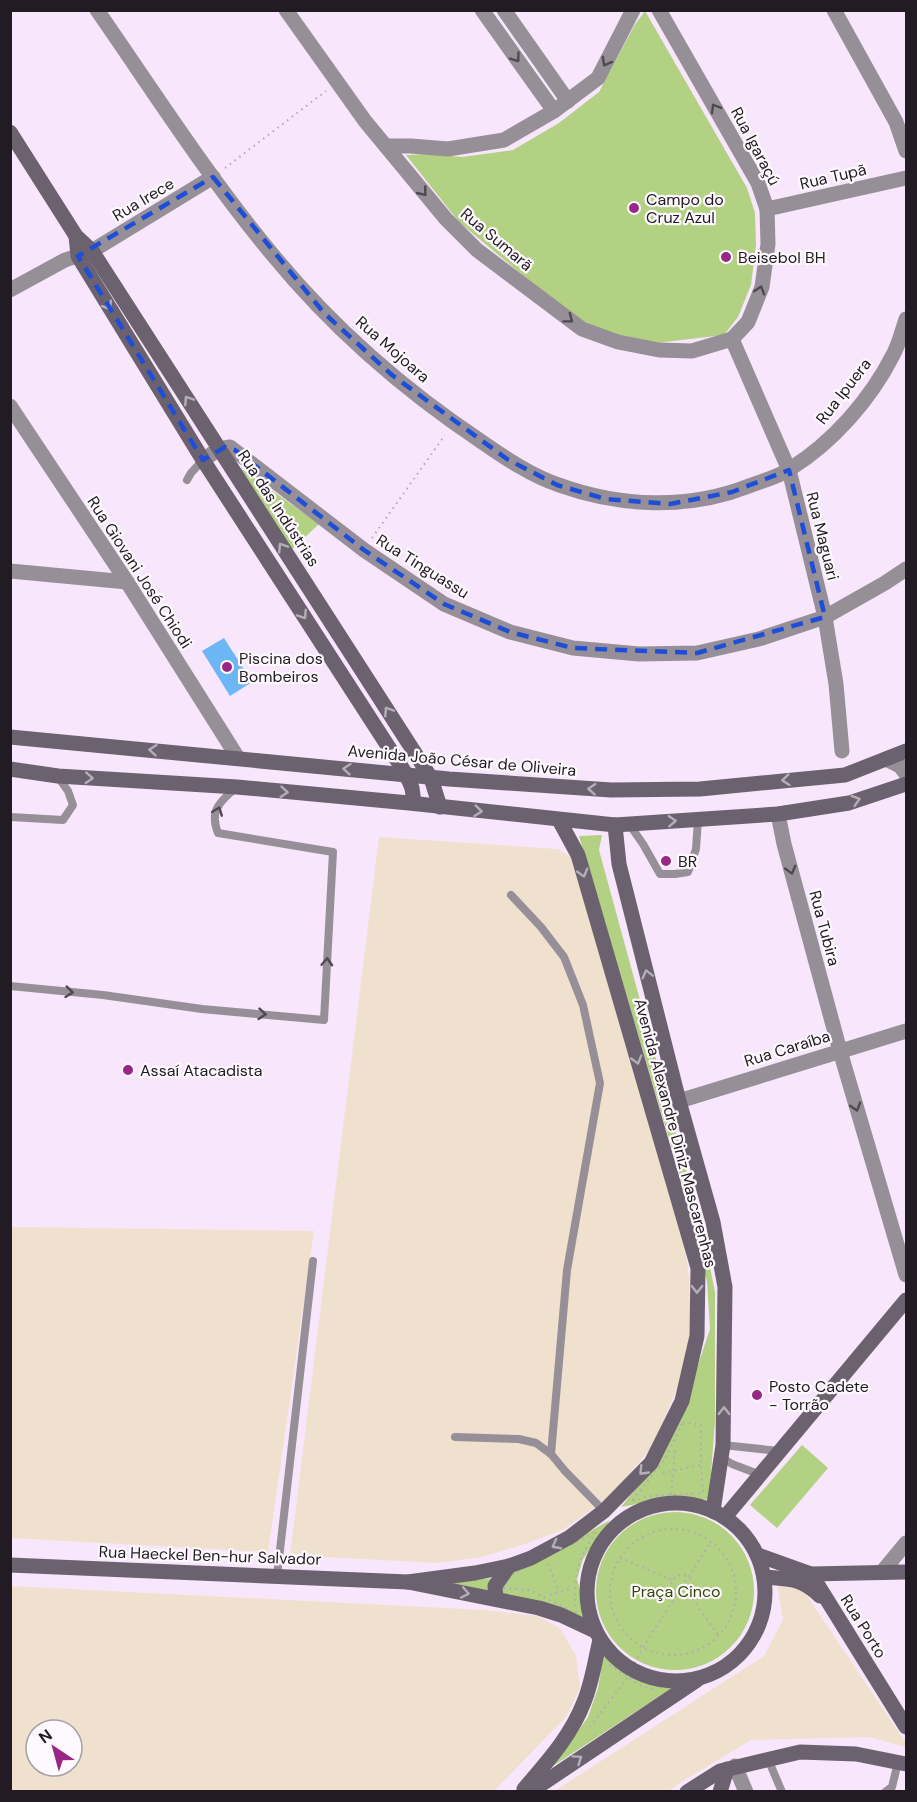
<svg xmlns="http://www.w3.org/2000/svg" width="917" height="1802" viewBox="0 0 917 1802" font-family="'DM Sans',sans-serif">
	<rect width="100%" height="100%" fill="#f8e6fc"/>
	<g fill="#efe1ce" fill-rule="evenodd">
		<path d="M379 837 558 849 572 858 685 1249 689 1276 691 1332 680 1381 654 1444 612 1495 563 1530 522 1545 482 1557 436 1563 290 1555Z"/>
		<path d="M10 1227 314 1231 268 1552 11 1538Z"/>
		<path d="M777 1583 803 1590 906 1743V1747L869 1737 751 1740 680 1783 669 1791 553 1792 764 1656 783 1620Z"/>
		<path d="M10 1586 484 1610 537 1616 560 1628 576 1656 580 1688 566 1717 494 1791H11ZM36 1730H72V1766H36Z"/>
	</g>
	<g fill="#b2d182">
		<path d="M645 11 747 188 755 213 756 245 751 285 738 317 724 335 656 343 618 335 585 323 544 293 459 222 406 155 428 154 462 157 513 150 559 123 599 92 634 26Z"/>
		<path d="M232 462 319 524 289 552Z"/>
		<path d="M602 835 599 850 702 1227 715 1292V1421L709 1500 678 1496 621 1507 659 1460 678 1424 710 1329 707 1282 692 1216 579 836Z"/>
		<path d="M802 1445 828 1468 777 1528 750 1505Z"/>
		<circle cx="675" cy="1591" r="79"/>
		<path d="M610 1520 583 1559 577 1579 590 1625C560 1611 532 1598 498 1593L503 1577 554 1552Z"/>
		<path d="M494 1578 487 1592 437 1583Z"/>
		<path d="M604 1652 628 1672 650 1684 675 1686 553 1766 588 1717 598 1688Z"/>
	</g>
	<path fill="#6cb6f5" d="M224 638 252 682 230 696 202 651Z"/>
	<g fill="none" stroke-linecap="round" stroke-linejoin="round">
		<g stroke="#b4a6b7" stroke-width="2" stroke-dasharray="1.5 4.5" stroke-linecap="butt">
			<path d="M225 168 326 91"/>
			<path d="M372 538 445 435"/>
			<path d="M683 1422 701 1425V1465L703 1493 648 1496 631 1502 665 1459Z"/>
			<path d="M663 1473 701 1465"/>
			<path d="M671 1494 675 1449"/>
			<circle cx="673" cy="1592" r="63"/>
			<path d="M596 1532C576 1561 573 1579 576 1613L529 1590 504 1588V1585L514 1573Z"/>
			<path d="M620 1558 672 1580"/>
			<path d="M548 1564 559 1592"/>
			<circle cx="682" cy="1586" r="11"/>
			<path d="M689 1594 718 1635"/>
			<path d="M550 1595 573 1588"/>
			<path d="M610 1665 643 1687 657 1690"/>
			<path d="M590 1727 628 1677 643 1647 711 1542"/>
		</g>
		<g stroke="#968f98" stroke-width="8">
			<path d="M187 480 191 473 203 460"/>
			<path d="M10 817 63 820 73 805 68 791 58 777"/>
			<path d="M629 824 643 844 660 874H675L688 872 696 849 698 819"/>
			<path d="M511 895 541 927 564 957 583 1005 600 1083 567 1270 551 1454"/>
			<path d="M10 986 103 995 202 1009 324 1020 333 852 218 833C209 811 220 801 237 787"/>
			<path d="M455 1437 519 1439 536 1443 551 1454 565 1471 604 1511"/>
			<path d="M723 1445 779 1451"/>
			<path d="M721 1457 732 1464 761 1475"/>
			<path d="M277 1576 313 1261"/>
			<path d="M768 1759 782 1792"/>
			<path d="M885 1792 892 1787 898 1762"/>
		</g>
		<g stroke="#968f98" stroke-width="15">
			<path d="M97 10C154 92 208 177 272 254 331 326 404 390 482 442 505 458 532 476 559 485 620 507 688 510 749 486 762 481 778 477 790 469 833 442 870 400 893 355 899 344 902 331 906 319"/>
			<path d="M286 10 365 121 446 219 477 250 582 329 618 342 659 350 692 351 732 339"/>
			<path d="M482 10 554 111"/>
			<path d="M504 10 568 101"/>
			<path d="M659 10 758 183 767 209 768 244 762 287 748 322 732 339"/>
			<path d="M834 10 896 122 906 151"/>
			<path d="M386 146H411L448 149 504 140 554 111 598 78 633 10"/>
			<path d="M767 209 906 178"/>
			<path d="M10 290 65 260 92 251 213 177"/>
			<path d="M732 339 789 470 825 617 836 684 842 751"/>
			<path d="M10 406 127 582 238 758"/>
			<path d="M203 460 219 449 230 447 364 550 444 604 510 632 573 648 639 654 697 653 759 639 825 617 885 583 906 569"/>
			<path d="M10 571 127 582"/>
			<path d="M886 759 900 766 906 774"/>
			<path d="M778 814 784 844 840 1051 906 1275"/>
			<path d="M679 1101 906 1031"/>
			<path d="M882 1572 906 1543"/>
			<path d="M735 1766 746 1792"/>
		</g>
		<g stroke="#6c626f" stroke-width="15">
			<path d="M10 132 76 236 92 251 431 778 440 807"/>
			<path d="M76 236 78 256 203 460 406 774 412 788 414 803"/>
			<path d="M10 737 449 779 611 790 700 789 845 775 906 751"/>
			<path d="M10 769 58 776 237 787 409 803 615 825 778 814 849 803 906 784"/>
			<path d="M615 825 619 864 679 1101 713 1222 725 1287 723 1445 713 1511"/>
			<circle cx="676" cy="1592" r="89"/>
			<path d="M725 1517 906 1300"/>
			<path d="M758 1555 811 1574 906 1572"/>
			<path d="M10 1565 408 1582 539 1608 561 1615 595 1631"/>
			<path d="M811 1574 906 1727"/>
			<path d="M764 1577C790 1579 801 1578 820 1596"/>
			<path d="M408 1582 475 1573 509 1566 531 1558 570 1537 604 1511 651 1463 682 1401 697 1336 698 1268 578 855 559 820"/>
			<path d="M496 1599 495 1586 509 1566"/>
			<path d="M524 1789C547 1762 571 1736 584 1702 592 1683 595 1660 600 1640"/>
			<path d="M530 1792 697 1680"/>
			<path d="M687 1792 720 1771 800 1752 856 1754 906 1764"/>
			<path d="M720 1792 727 1769"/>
		</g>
	</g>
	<defs><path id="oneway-chevron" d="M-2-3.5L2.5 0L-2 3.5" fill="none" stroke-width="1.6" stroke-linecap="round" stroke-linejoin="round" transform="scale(1.5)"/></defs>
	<g stroke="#504952">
		<use href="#oneway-chevron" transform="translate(516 58) rotate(54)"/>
		<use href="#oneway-chevron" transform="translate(606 62) rotate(119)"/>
		<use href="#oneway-chevron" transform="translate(715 108) rotate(-120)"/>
		<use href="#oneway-chevron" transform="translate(423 192) rotate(51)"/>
		<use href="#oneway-chevron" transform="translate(760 290) rotate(-73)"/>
		<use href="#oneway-chevron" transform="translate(569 319) rotate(37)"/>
		<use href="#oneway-chevron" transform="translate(218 811) rotate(-69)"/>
		<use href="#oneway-chevron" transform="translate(791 870) rotate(75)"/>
		<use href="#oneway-chevron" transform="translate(327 962) rotate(-87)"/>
		<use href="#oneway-chevron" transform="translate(69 992) rotate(6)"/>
		<use href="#oneway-chevron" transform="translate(262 1014) rotate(5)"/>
		<use href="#oneway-chevron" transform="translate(856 1107) rotate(73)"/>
	</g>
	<g stroke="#b4aeb6">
		<use href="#oneway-chevron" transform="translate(108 306) rotate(58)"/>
		<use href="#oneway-chevron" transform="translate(188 400) rotate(-123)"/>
		<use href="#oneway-chevron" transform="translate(282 547) rotate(-123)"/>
		<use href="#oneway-chevron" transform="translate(303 615) rotate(57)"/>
		<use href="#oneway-chevron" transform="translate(388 711) rotate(-123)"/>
		<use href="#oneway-chevron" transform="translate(153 750) rotate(-175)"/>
		<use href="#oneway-chevron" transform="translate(347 769) rotate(-175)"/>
		<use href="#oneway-chevron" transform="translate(89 778) rotate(3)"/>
		<use href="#oneway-chevron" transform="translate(786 780) rotate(174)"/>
		<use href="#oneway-chevron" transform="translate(592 789) rotate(-176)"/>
		<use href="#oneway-chevron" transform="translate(284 792) rotate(5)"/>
		<use href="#oneway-chevron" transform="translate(856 800) rotate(-17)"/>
		<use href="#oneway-chevron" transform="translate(478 811) rotate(6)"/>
		<use href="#oneway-chevron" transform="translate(672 821) rotate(-4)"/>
		<use href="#oneway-chevron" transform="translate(583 873) rotate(74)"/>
		<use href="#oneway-chevron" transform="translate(647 974) rotate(-104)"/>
		<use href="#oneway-chevron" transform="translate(637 1060) rotate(74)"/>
		<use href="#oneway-chevron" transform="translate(697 1289) rotate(90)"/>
		<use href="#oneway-chevron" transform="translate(724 1411) rotate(-89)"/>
		<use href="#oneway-chevron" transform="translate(643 1471) rotate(134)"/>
		<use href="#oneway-chevron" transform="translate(556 1545) rotate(152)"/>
		<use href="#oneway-chevron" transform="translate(465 1593) rotate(11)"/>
		<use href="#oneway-chevron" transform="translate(578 1759) rotate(-34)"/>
	</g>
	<path fill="none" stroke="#1d4ed8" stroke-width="4.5" stroke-dasharray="12 8" stroke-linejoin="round" d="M213 177 324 313 392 375 507 459 557 485 606 499 670 504 732 492 789 470 825 617 697 653 573 648 510 632 444 604 364 550 235 450 225 447 203 460 78 256Z"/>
	<g fill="#982785" stroke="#fdf9fd" stroke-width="2">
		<circle cx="634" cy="208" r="6"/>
		<circle cx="726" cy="257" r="6"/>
		<circle cx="227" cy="667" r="6"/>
		<circle cx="666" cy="861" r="6"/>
		<circle cx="128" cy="1070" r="6"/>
		<circle cx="757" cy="1395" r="6"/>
	</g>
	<g text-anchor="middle" stroke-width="4.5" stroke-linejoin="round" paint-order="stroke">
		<g font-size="16" fill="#221b23" stroke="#fdf9fd">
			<text transform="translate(756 146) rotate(62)" y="6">Rua Igaraçú</text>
			<text transform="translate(833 176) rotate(-13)" y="6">Rua Tupã</text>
			<text transform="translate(143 199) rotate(-31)" y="6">Rua Irece</text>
			<text transform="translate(497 239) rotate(40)" y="6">Rua Sumarã</text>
			<text transform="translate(393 349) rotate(41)" y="6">Rua Mojoara</text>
			<text transform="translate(843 391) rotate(-52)" y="6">Rua Ipuera</text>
			<text transform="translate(279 508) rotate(57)" y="6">Rua das Indústrias</text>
			<text transform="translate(823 536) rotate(76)" y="6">Rua Maguari</text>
			<text transform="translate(423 566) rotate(32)" y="6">Rua Tinguassu</text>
			<text transform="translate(140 572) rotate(57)" y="6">Rua Giovani José Chiodi</text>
			<text transform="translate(462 760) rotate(5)" y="6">Avenida João César de Oliveira</text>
			<text transform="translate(825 928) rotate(75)" y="6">Rua Tubira</text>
			<text transform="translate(787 1048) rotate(-17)" y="6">Rua Caraíba</text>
			<text transform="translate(676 1133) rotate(75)" y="6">Avenida Alexandre Diniz Mascarenhas</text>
			<text transform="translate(210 1555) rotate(2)" y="6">Rua Haeckel Ben-hur Salvador</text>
			<text transform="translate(864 1626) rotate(58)" y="6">Rua Porto</text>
		</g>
		<g font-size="16" fill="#221b23" stroke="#fdf9fd" text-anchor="start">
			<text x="646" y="205">Campo do<tspan x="646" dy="18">Cruz Azul</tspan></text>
			<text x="738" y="263">Beisebol BH</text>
			<text x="239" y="664">Piscina dos<tspan x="239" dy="18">Bombeiros</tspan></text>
			<text x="678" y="867">BR</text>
			<text x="140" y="1076">Assaí Atacadista</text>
			<text x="769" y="1392">Posto Cadete<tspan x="769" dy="18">- Torrão</tspan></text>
		</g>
		<g font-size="16" fill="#314504" stroke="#fdf9fd">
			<text x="676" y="1597">Praça Cinco</text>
		</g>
	</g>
	<rect width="917" height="1802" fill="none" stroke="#221b23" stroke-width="24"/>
	<g transform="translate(54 1748) rotate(324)"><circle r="28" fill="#fdf9fd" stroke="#a5a0a6" stroke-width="1.5"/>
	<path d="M0-4.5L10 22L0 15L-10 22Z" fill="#982785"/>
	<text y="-9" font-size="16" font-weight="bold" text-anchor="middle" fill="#221b23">N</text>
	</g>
</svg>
